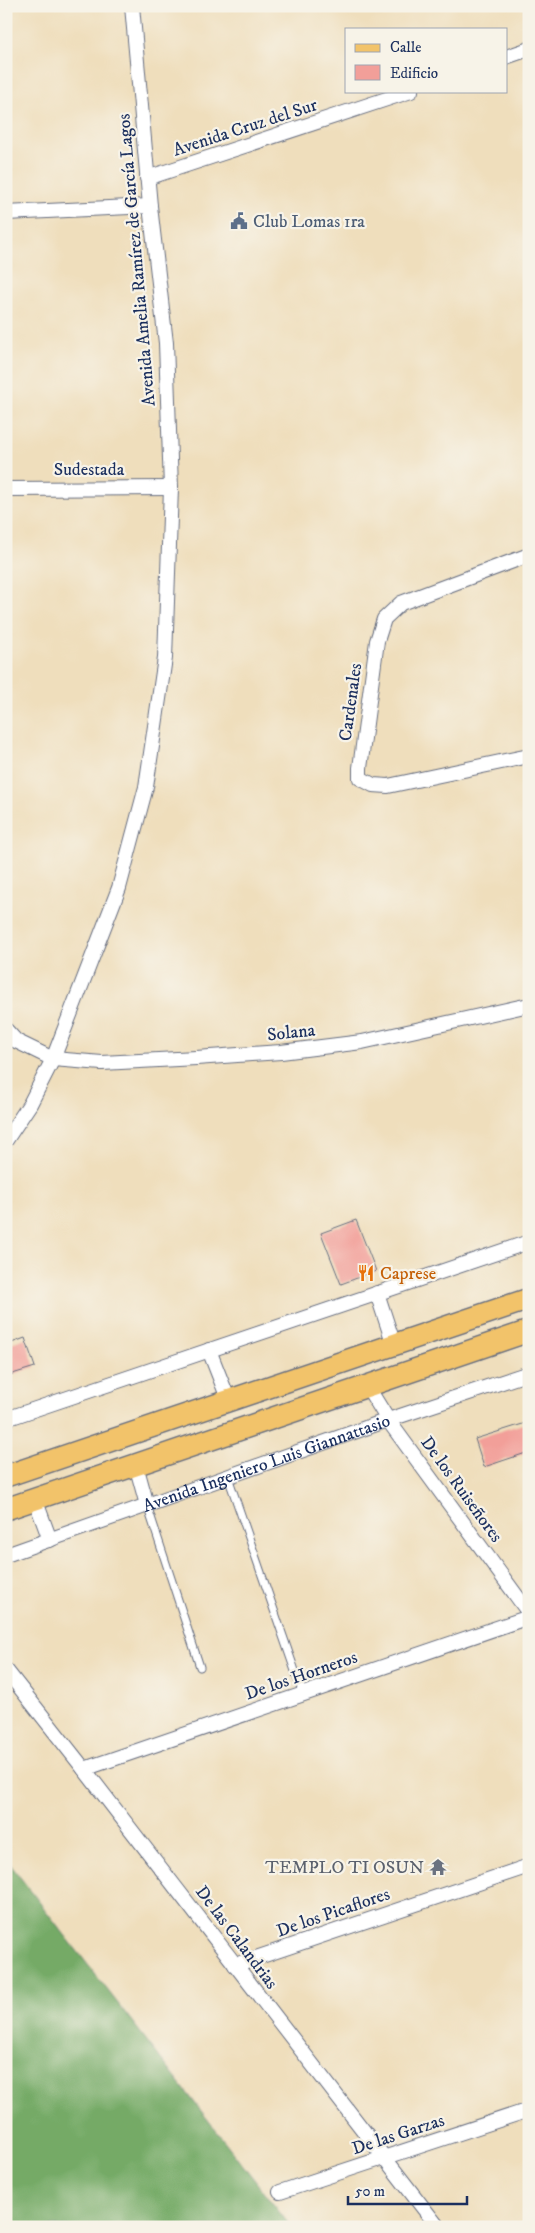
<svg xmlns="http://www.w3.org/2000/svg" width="535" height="2233" viewBox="0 0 535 2233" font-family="'IM FELL DW Pica',serif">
	<rect width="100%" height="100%" fill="#f7f3e8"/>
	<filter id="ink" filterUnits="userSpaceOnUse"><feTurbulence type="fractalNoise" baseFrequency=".02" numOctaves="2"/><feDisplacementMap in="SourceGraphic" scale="10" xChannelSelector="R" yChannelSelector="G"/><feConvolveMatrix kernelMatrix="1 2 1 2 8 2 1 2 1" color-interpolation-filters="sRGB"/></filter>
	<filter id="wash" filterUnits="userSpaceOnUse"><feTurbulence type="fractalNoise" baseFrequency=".0096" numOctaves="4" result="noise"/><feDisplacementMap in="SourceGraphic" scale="20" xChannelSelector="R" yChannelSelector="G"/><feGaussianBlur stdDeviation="1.12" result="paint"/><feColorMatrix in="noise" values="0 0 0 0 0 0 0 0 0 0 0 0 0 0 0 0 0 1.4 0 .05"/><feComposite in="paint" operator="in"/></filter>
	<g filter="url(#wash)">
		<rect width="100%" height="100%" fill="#efdebc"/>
		<path fill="#74aa66" stroke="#486c62" d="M6 1859 284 2218 291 2227H6Z"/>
		<g id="blocks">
			<g fill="#f29f99">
				<path d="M356 1220 376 1271 341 1284 321 1233Z"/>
				<path d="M25 1338 35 1367 6 1376V1345Z"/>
				<path d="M529 1422V1452L484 1467 475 1439Z"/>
			</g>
		</g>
	</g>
	<g filter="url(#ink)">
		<use href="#blocks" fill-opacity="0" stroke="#656c7f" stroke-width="1"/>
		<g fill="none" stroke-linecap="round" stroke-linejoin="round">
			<g stroke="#656c7f" stroke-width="9">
				<g id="service">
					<path d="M228 1477 303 1694"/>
					<path d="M147 1505 200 1667"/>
				</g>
			</g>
			<g stroke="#656c7f" stroke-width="16">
				<g id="minor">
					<path d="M506 57 529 49"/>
					<path d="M147 178 411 91"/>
					<path d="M6 213 150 206"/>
					<path d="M6 489 171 488"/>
					<path d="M529 555 401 603 384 619 377 641 360 768V778L373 785 388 786 529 756"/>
					<path d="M6 1030 16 1041 53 1059 102 1063 196 1058 281 1052 362 1042 529 1005"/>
					<path d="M6 1140 30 1104 53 1059 119 888 146 787 165 658 171 488 166 343 150 206 132 6"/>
					<path d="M377 1293 394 1345"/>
					<path d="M209 1350 229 1401"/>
					<path d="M367 1386 388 1420 529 1613"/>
					<path d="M6 1419 529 1242"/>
					<path d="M136 1465 147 1505"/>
					<path d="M35 1499 50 1540"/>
					<path id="s1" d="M6 1555 388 1420 529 1373"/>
					<path d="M6 1670 84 1769 438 2227"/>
					<path d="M84 1769 529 1617"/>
					<path d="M235 1965 529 1866"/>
					<path d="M280 2192 529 2110"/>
				</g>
			</g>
			<g stroke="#656c7f" stroke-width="24">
				<g id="primary">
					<path d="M6 1476 529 1299"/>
					<path d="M6 1509 529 1331"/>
				</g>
			</g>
			<use href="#service" stroke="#fff" stroke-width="7"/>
			<use href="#minor" stroke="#fff" stroke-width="14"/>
			<use href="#primary" stroke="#f2c36a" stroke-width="21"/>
		</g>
	</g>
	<defs>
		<g id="civic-bare" transform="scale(1.35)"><path d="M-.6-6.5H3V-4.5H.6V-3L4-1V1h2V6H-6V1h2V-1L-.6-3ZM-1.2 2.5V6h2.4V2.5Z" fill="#5c6f8a" stroke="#f7f3e8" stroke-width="2.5" paint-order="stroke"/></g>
		<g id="restaurant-bare" transform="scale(1.35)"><path d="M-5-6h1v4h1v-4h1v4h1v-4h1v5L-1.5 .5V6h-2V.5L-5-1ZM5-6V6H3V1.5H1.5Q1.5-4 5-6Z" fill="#e8710a" stroke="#f7f3e8" stroke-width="2.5" paint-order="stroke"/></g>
		<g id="temple-bare" transform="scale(1.35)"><path d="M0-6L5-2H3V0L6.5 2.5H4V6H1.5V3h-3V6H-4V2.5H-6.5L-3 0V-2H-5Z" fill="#6b7280" stroke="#f7f3e8" stroke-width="2.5" paint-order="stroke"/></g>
	</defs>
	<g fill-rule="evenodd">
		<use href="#civic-bare" x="239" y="221"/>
		<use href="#restaurant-bare" x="366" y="1273"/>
		<use href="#temple-bare" x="438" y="1867"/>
	</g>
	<g text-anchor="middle" stroke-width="4.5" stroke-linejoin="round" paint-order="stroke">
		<g font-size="18" fill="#1b2f5e" stroke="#f7f3e8">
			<text transform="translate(245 127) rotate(-18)" y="6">Avenida Cruz del Sur</text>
			<text transform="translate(136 260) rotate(-95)" y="6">Avenida Amelia Ramírez de García Lagos</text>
			<text x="89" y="475">Sudestada</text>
			<text transform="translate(350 702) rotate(-82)" y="6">Cardenales</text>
			<text transform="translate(291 1032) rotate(-6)" y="6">Solana</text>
			<text dy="6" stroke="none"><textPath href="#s1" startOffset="276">Avenida Ingeniero Luis Giannattasio</textPath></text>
			<text transform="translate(462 1489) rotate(54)" y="6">De los Ruiseñores</text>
			<text transform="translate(301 1675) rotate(-19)" y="6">De los Horneros</text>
			<text transform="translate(333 1912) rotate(-19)" y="6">De los Picaflores</text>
			<text transform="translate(237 1937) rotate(53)" y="6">De las Calandrias</text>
			<text transform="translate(398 2134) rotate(-18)" y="6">De las Garzas</text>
		</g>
		<g font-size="18" fill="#4e5e75" stroke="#f7f3e8" text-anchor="start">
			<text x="253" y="227">Club Lomas 1ra</text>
		</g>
		<g font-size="18" fill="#c56008" stroke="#f7f3e8" text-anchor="start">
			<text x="380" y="1279">Caprese</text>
		</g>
		<g font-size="18" fill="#5b616d" stroke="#f7f3e8" text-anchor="end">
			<text x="424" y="1873">TEMPLO TI OSUN</text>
		</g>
	</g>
	<rect width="535" height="2233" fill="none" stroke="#f7f3e8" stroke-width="25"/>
	<rect x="345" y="28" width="162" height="65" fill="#f7f3e8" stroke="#9fa5b1"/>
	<rect x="355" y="44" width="25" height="8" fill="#f2c36a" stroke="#9fa5b1"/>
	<text x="390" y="52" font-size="15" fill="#1b2f5e">Calle</text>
	<rect x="355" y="65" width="25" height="15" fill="#f29f99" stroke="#9fa5b1"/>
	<text x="390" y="78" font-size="15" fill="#1b2f5e">Edificio</text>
	<path d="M348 2196v8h119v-8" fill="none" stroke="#1b2f5e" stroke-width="2.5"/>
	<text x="355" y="2196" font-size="15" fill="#1b2f5e" stroke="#f7f3e8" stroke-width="4" paint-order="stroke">50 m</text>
</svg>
